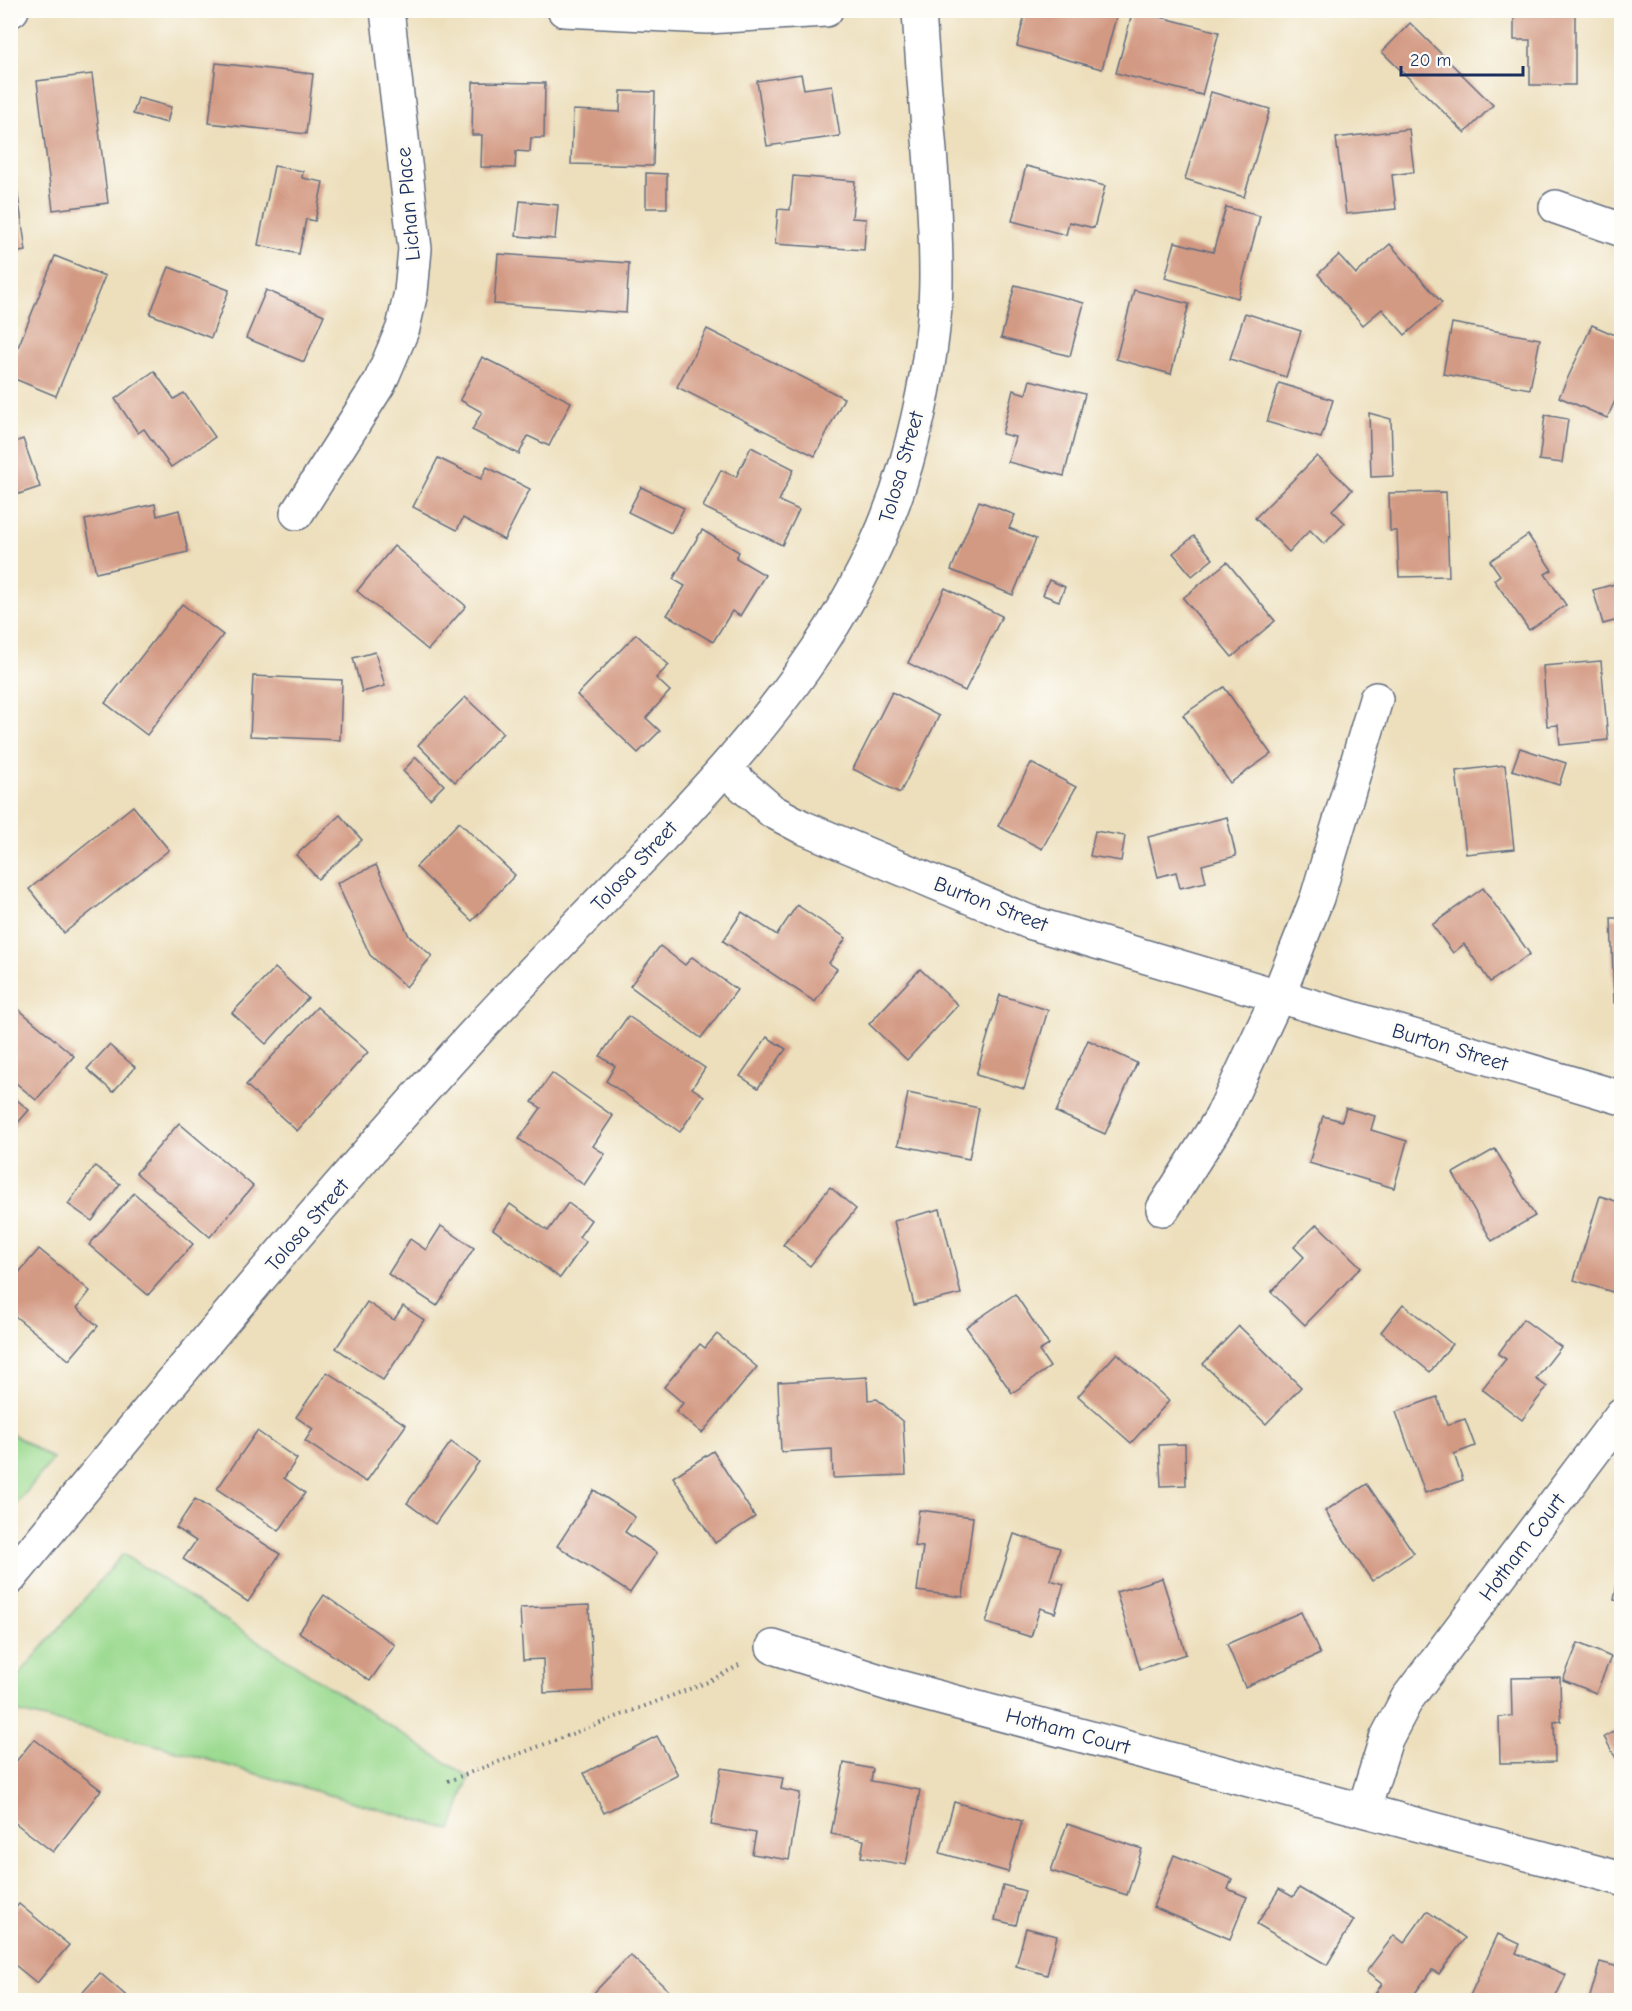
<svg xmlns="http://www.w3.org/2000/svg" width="1632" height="2011" viewBox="0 0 1632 2011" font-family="'Comic Neue',sans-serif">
	<rect width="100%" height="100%" fill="#fdfcf7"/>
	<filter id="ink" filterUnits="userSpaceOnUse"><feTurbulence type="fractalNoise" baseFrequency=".0167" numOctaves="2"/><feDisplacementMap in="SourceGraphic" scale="12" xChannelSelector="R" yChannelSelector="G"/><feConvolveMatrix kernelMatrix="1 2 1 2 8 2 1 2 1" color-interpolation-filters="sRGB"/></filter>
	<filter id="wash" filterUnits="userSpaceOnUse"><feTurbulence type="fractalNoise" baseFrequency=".008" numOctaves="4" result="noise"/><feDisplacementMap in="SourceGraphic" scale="24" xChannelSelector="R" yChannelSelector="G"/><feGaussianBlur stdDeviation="1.35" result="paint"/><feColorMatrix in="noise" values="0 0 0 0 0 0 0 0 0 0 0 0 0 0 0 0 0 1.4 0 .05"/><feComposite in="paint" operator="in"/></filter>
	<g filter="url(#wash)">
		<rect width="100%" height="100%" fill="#eddfbc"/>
		<g fill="#9bda90" stroke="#5b8477" stroke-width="1.5">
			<path d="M11 1433 53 1459 11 1511Z"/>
			<path d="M123 1554 469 1777 451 1830 160 1746 11 1711V1684Z"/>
		</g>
		<g id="blocks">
			<g fill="#d39a83">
				<path d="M1026 10H1118L1102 69 1017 46Z"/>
				<path d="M1133 10 1219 32 1202 95 1116 73Z"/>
				<path d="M1514 10H1575V85H1530V40H1514Z"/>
				<path d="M1410 23 1493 105 1465 133 1382 52Z"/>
				<path d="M216 63 313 74 306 134 209 123Z"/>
				<path d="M92 74 108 203 53 210 37 81Z"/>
				<path d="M801 74 804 89 832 85 840 136 767 146 757 81Z"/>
				<path d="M473 82 545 83 544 138H531L530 152 516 151 515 168 481 167 482 135H472Z"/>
				<path d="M621 91 655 92 653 166 571 164 573 110 620 112Z"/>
				<path d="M1211 92 1270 109 1244 197 1185 179Z"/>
				<path d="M138 98 171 107 167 123 133 114Z"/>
				<path d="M1409 129 1414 172 1392 175 1396 209 1346 214 1336 138Z"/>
				<path d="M10 140 26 251 10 253Z"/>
				<path d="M274 166 303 171 302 178 323 182 315 221 306 219 299 254 258 245Z"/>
				<path d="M1026 166 1105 186 1094 228 1069 222 1066 235 1012 221Z"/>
				<path d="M646 173 667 174V208H646Z"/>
				<path d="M793 176 855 181 852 218 866 219 864 250 775 244 778 209 790 210Z"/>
				<path d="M520 201 558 205 555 239 516 236Z"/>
				<path d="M1226 207 1260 216 1238 298 1165 278 1175 242 1213 252Z"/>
				<path d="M1390 244 1442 303 1405 335 1382 309 1363 325 1318 274 1339 255 1356 274Z"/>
				<path d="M498 254 629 263 626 313 494 304Z"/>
				<path d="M55 256 105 276 56 396 10 377V367Z"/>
				<path d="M169 267 229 290 211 338 150 314Z"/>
				<path d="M1015 285 1084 303 1070 356 1001 338Z"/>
				<path d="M266 290 324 315 304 362 246 338Z"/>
				<path d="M1134 290 1189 304 1171 374 1116 359Z"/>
				<path d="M1245 313 1301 331 1286 377 1230 359Z"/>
				<path d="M1452 323 1540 339 1530 389 1443 374Z"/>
				<path d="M1592 325 1622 338V386L1607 418 1559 397Z"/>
				<path d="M707 329 844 398 815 456 677 387Z"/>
				<path d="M482 357 571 402 549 446 528 436 519 454 472 430 482 412 460 400Z"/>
				<path d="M154 371 174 399 184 393 215 437 171 467 144 429 138 433 115 399Z"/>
				<path d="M1030 380 1085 394 1064 476 1008 462 1015 437 1002 434 1013 390 1026 394Z"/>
				<path d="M1279 383 1333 400 1321 438 1267 422Z"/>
				<path d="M1369 413 1391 419 1393 476 1371 477Z"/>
				<path d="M1545 415 1568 419 1562 463 1539 460Z"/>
				<path d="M23 439 40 487 10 497V444Z"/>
				<path d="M751 447 794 469 779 501 799 510 782 545 703 507 721 470 736 477Z"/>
				<path d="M1317 456 1352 490 1332 510 1345 523 1324 544 1310 530 1289 552 1255 518Z"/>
				<path d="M438 458 481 479 487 467 530 489 504 540 463 518 457 530 413 507Z"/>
				<path d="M641 487 684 508 671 533 628 512Z"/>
				<path d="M1446 492 1449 576 1399 577 1397 531H1390L1389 493Z"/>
				<path d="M979 501 1015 515 1009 528 1036 539 1013 595 951 570Z"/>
				<path d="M155 504 157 516 179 510 188 552 96 573 85 520Z"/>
				<path d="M702 530 739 552 736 558 765 575 740 616 732 611 713 642 667 615 685 586 673 579Z"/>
				<path d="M1528 535 1552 570 1545 574 1566 605 1529 630 1494 580 1500 575 1490 561Z"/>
				<path d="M1194 536 1213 559 1192 576 1173 553Z"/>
				<path d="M394 546 466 606 428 650 357 591Z"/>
				<path d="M1227 562 1275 621 1232 657 1183 598Z"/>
				<path d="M1049 580 1065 587 1059 601 1043 595Z"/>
				<path d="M1622 582V619L1603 624 1593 590Z"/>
				<path d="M945 588 1002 616 965 691 908 663Z"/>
				<path d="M182 604 223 635 147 735 105 703Z"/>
				<path d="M636 634 669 665 656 678 670 691 646 718 660 731 638 753 577 695Z"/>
				<path d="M375 652 385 686 362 692 353 658Z"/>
				<path d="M1601 661 1608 740 1560 745 1558 725 1547 726 1543 666Z"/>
				<path d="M253 676 342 680 340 740 250 736Z"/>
				<path d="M1224 687 1271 754 1230 783 1183 715Z"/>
				<path d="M892 692 939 716 900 793 853 769Z"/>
				<path d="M465 697 503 733 455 782 418 745Z"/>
				<path d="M1520 748 1566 763 1559 785 1512 770Z"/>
				<path d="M416 757 444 785 430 799 403 771Z"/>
				<path d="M1031 763 1076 787 1042 849 998 826Z"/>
				<path d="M1505 765 1514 849 1466 854 1456 771Z"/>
				<path d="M133 806 169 850 64 933 29 889Z"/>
				<path d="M340 815 362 840 318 879 296 855Z"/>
				<path d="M1227 817 1236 856 1202 865 1206 882 1180 888 1176 872 1158 877 1148 837Z"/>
				<path d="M459 822 515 875 472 921 416 867Z"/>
				<path d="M1095 831 1125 836 1121 861 1090 856Z"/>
				<path d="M376 865 409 936 432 956 406 987 370 955 337 883Z"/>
				<path d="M1483 888 1530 954 1490 982 1464 944 1453 953 1432 925Z"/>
				<path d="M797 905 846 938 829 963 837 969 815 1002 723 941 742 912 777 935Z"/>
				<path d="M1611 918H1622V1003H1614Z"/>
				<path d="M660 946 685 965 692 957 737 990 701 1038 630 986Z"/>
				<path d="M275 968 308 998 266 1044 232 1013Z"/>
				<path d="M920 969 958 1005 907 1060 869 1024Z"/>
				<path d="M1000 995 1048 1010 1024 1089 976 1075Z"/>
				<path d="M10 1002 74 1056 36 1100 10 1078Z"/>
				<path d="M317 1007 368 1052 297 1131 246 1085Z"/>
				<path d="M628 1016 705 1068 692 1088 704 1096 680 1132 606 1081 615 1066 600 1056Z"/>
				<path d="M767 1037 786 1049 758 1088 740 1076Z"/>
				<path d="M1088 1040 1137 1063 1105 1134 1056 1112Z"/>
				<path d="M109 1045 135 1067 113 1092 87 1069Z"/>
				<path d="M552 1073 613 1116 593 1146 605 1154 584 1185 519 1139 541 1108 532 1102Z"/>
				<path d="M908 1093 979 1108 969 1159 898 1145Z"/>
				<path d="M10 1094 29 1110 10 1132Z"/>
				<path d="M1346 1108 1375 1116 1371 1130 1407 1141 1394 1188 1309 1163 1323 1116 1342 1121Z"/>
				<path d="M179 1123 253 1186 210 1237 136 1173Z"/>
				<path d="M1495 1149 1535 1216 1492 1241 1453 1173Z"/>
				<path d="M95 1166 120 1184 92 1221 68 1204Z"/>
				<path d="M830 1187 856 1209 810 1266 783 1245Z"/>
				<path d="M134 1193 193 1244 148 1295 89 1245Z"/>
				<path d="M1600 1196 1622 1203V1295L1574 1280Z"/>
				<path d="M568 1203 591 1220 579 1237 586 1242 560 1278 493 1229 510 1204 548 1231Z"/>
				<path d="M940 1209 961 1294 914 1305 894 1221Z"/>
				<path d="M1317 1224 1361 1267 1305 1325 1271 1292 1304 1257 1294 1247Z"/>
				<path d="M441 1226 474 1248 437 1306 388 1274 410 1239 426 1250Z"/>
				<path d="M39 1249 90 1291 77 1308 98 1326 69 1360 10 1312V1283Z"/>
				<path d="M1015 1294 1049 1345 1039 1351 1050 1367 1012 1393 966 1327Z"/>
				<path d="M367 1302 394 1320 403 1306 424 1320 383 1380 336 1348Z"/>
				<path d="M1403 1304 1452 1344 1430 1372 1381 1332Z"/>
				<path d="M1523 1319 1561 1347 1536 1379 1547 1387 1522 1420 1482 1389 1506 1359 1498 1354Z"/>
				<path d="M1239 1326 1301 1387 1266 1424 1203 1364Z"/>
				<path d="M717 1334 757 1367 702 1433 676 1412 683 1403 664 1387 700 1344 705 1348Z"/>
				<path d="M1117 1353 1169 1401 1131 1443 1078 1396Z"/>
				<path d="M327 1372 406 1425 366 1482 305 1441 313 1429 296 1417Z"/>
				<path d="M867 1377 868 1400 877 1399 903 1422 906 1475 833 1478 832 1449 781 1452 778 1382Z"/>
				<path d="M1437 1397 1447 1425 1465 1419 1475 1446 1454 1454 1463 1480 1425 1493 1396 1412Z"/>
				<path d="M257 1431 297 1459 284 1478 305 1493 279 1531 217 1489Z"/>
				<path d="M451 1442 479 1462 435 1524 407 1503Z"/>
				<path d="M1185 1444 1186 1485 1161 1486 1159 1445Z"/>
				<path d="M713 1451 755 1517 715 1543 673 1477Z"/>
				<path d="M1367 1484 1414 1553 1372 1581 1325 1511Z"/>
				<path d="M594 1490 635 1517 625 1532 657 1553 630 1593 557 1546Z"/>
				<path d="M195 1499 280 1554 248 1602 183 1559 196 1541 176 1528Z"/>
				<path d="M919 1510 973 1517 963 1597 917 1591 923 1547 914 1546Z"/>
				<path d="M1014 1534 1060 1548 1050 1580 1064 1584 1055 1613 1040 1608 1031 1637 986 1623Z"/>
				<path d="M1620 1566H1622V1601L1614 1600Z"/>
				<path d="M1162 1578 1186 1654 1140 1669 1116 1592Z"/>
				<path d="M324 1595 395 1645 370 1681 299 1632Z"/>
				<path d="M589 1605 593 1691 544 1693 543 1659 523 1660 520 1608Z"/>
				<path d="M1301 1612 1320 1654 1245 1687 1227 1644Z"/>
				<path d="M1578 1643 1611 1657 1596 1693 1563 1680Z"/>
				<path d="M1560 1677 1561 1721 1554 1722 1555 1762 1500 1763 1499 1717 1512 1716 1511 1678Z"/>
				<path d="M1622 1727V1769L1604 1737Z"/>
				<path d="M657 1736 678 1775 604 1813 584 1773Z"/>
				<path d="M34 1739 101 1790 53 1852 10 1819V1769Z"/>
				<path d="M844 1763 873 1769 871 1781 920 1790 906 1865 861 1857 864 1840 831 1834Z"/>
				<path d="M721 1768 783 1778 781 1789 800 1793 789 1860 752 1854 756 1833 711 1825Z"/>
				<path d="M954 1802 1022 1821 1008 1872 940 1853Z"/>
				<path d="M1067 1824 1142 1849 1127 1895 1051 1871Z"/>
				<path d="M1174 1855 1232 1879 1228 1889 1247 1897 1230 1939 1153 1907Z"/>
				<path d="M1003 1885 1025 1891 1016 1925 995 1920Z"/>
				<path d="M1299 1888 1354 1920 1327 1965 1257 1924 1279 1889 1293 1897Z"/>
				<path d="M19 1904 69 1945 37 1983 10 1961V1914Z"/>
				<path d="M1427 1911 1465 1938 1439 1974 1432 1970 1410 2000H1371L1382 1984 1366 1972 1394 1935 1404 1943Z"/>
				<path d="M1026 1928 1057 1936 1047 1975 1016 1966Z"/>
				<path d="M1498 1934 1520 1944 1516 1953 1566 1975 1554 2000H1468Z"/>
				<path d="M630 1955 679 2000H587Z"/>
				<path d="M1600 1962 1622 1968V2000H1589Z"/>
				<path d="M100 1973 131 2000H76Z"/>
			</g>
		</g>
	</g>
	<g filter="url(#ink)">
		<use href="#blocks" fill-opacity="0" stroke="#646d7f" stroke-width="1.5"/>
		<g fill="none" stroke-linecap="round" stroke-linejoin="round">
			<g stroke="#646d7f" stroke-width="36">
				<g id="minor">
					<path d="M564 10 707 17 826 10"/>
					<path d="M10 11 12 10"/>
					<path d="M1556 207 1622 230"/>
					<path d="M297 513 380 382 403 328 411 292 415 249 387 10"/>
					<path d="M725 770 772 811 802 827 1029 922 1622 1098"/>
					<path d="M1163 1209 1221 1118 1278 996 1317 898 1376 699"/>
					<path d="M10 1578C155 1402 301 1225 454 1056 520 983 590 913 657 842 762 731 863 614 906 464 922 408 936 335 936 276 936 188 924 99 919 10"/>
					<path d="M773 1647 895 1686 1622 1879"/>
					<path d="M1364 1809 1386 1739 1407 1699 1622 1414"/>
				</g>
			</g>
			<path stroke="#646d7f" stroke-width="4" stroke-dasharray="1.5 4.5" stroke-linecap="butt" d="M448 1781 708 1682 741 1664"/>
			<use href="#minor" stroke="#fff" stroke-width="33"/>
		</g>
	</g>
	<g text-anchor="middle" stroke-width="6" stroke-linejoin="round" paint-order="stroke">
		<g font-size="21" fill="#1b2f5e" stroke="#fdfcf7">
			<text transform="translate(408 204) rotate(-95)" y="7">Lichan Place</text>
			<text transform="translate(901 467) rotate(-74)" y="7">Tolosa Street</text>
			<text transform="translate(634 866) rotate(-47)" y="7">Tolosa Street</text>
			<text transform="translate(991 904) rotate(21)" y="7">Burton Street</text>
			<text transform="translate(1450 1047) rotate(17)" y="7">Burton Street</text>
			<text transform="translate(307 1225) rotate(-49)" y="7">Tolosa Street</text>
			<text transform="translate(1522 1547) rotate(-53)" y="7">Hotham Court</text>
			<text transform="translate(1068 1731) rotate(15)" y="7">Hotham Court</text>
		</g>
	</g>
	<rect width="1632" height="2011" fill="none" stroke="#fdfcf7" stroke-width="36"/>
	<path d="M1401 66v9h122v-9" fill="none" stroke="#1b2f5e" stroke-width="3"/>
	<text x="1410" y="66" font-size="18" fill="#1b2f5e" stroke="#fdfcf7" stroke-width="4.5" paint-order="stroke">20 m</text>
</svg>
